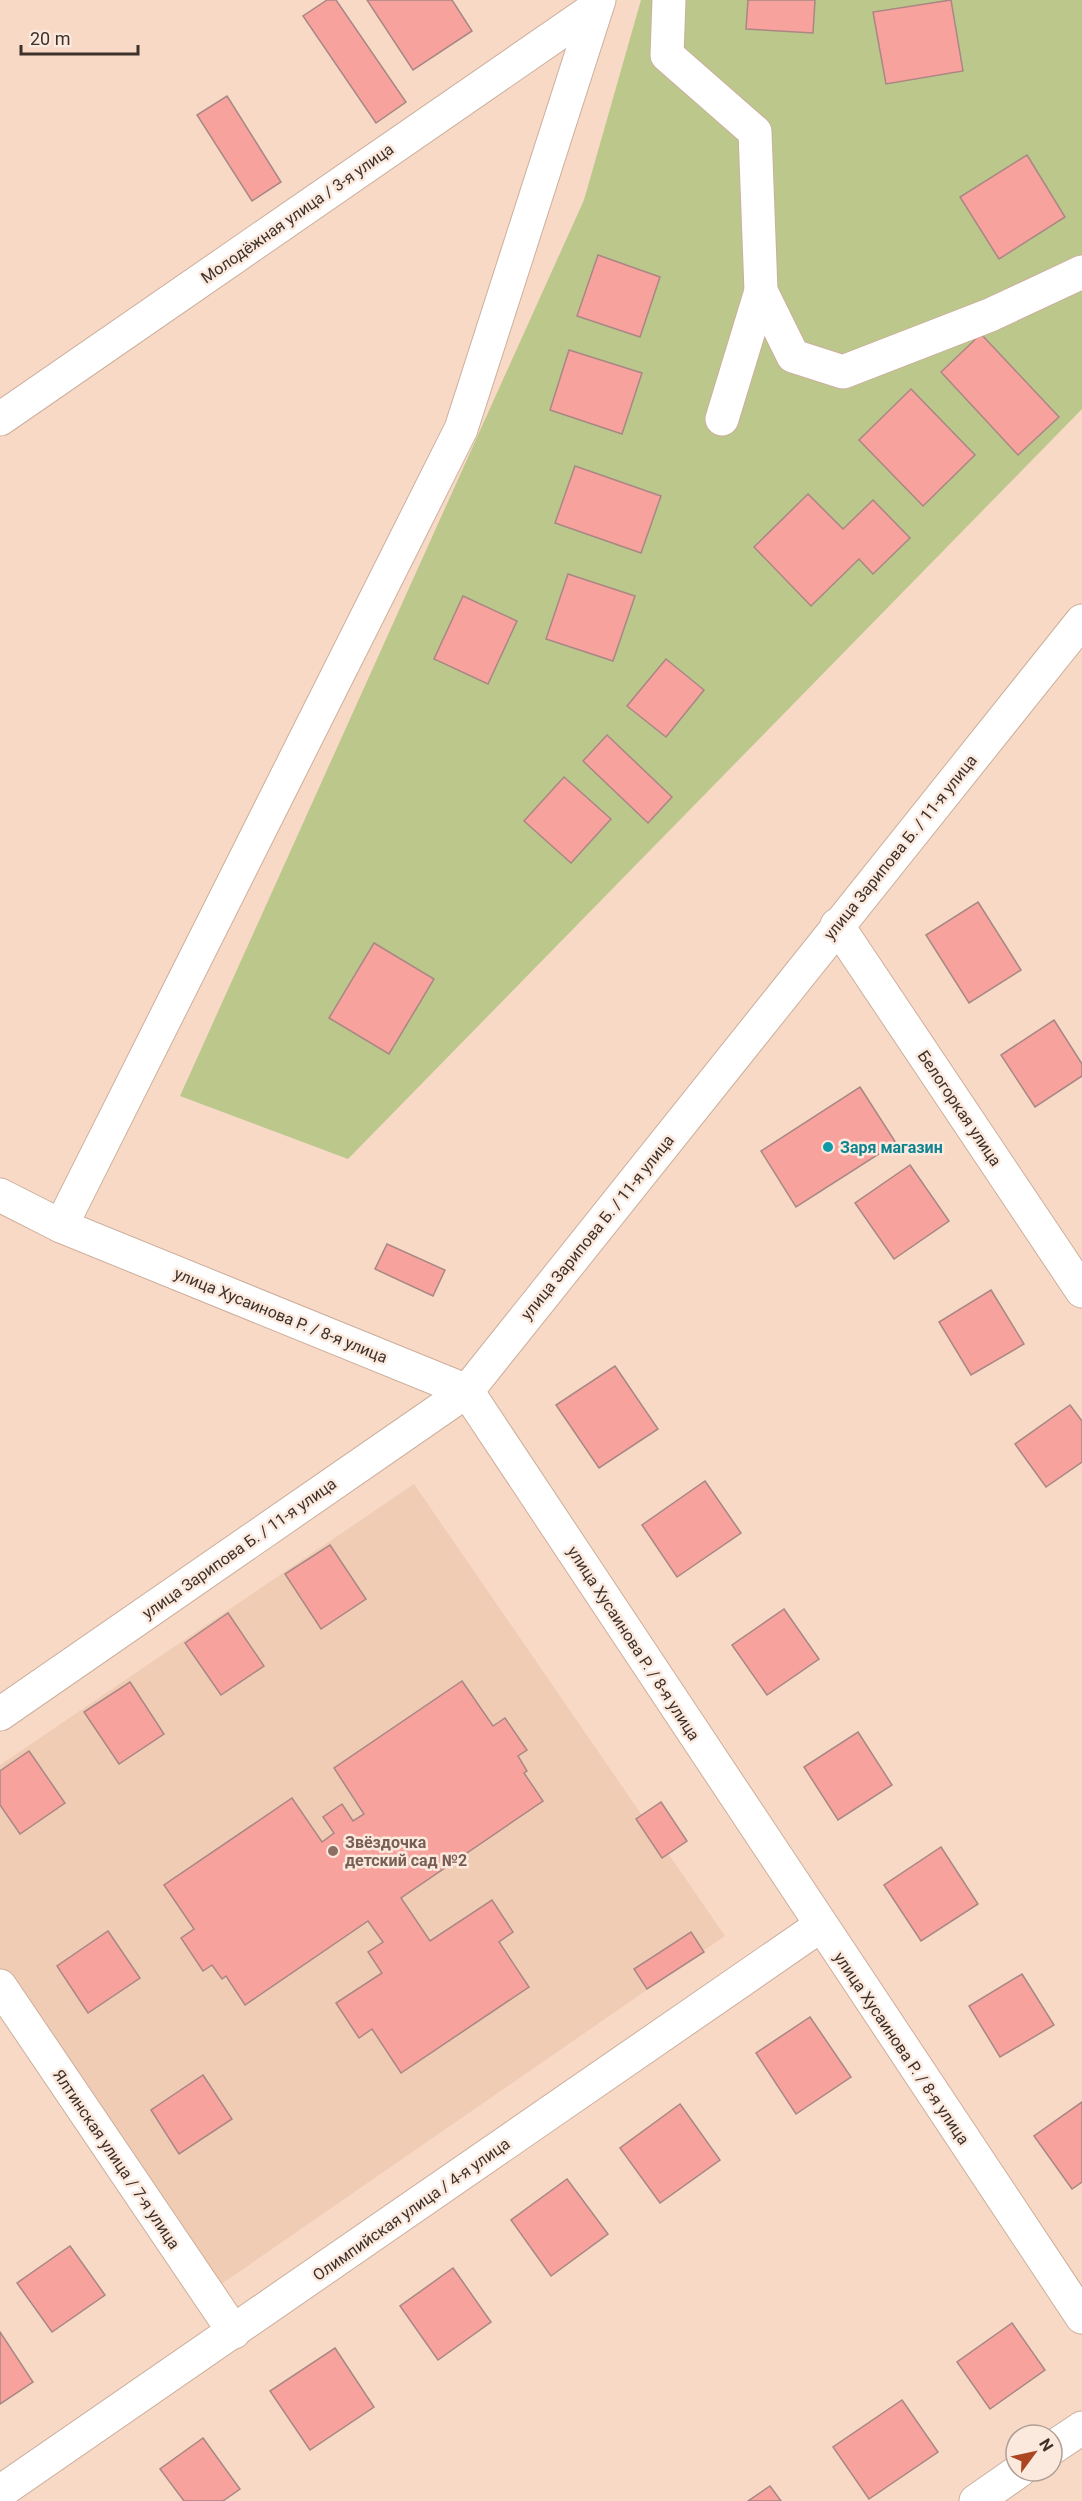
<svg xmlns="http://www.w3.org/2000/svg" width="1082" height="2501" viewBox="0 0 1082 2501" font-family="Roboto,sans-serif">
	<rect width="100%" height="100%" fill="#f7d9c6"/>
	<path fill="#f1ccb5" d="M414 1484 725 1936 207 2294 0 1990V1765Z"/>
	<path fill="#bcc78c" d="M641 0H1082V409L348 1159 180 1096 584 200Z"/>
	<g fill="#f8a29d" stroke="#a88784" stroke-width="1.5">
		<path d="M327 0H336L406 102 376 123 303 16Z"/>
		<path d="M367 0H452L472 31 413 70Z"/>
		<path d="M748 0H815L813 33 746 29Z"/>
		<path d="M951 0 963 71 886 84 873 12Z"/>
		<path d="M227 96 281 182 252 201 197 115Z"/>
		<path d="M1027 155 1065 217 999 259 960 197Z"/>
		<path d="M598 255 660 277 640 337 577 316Z"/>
		<path d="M981 334 1059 417 1018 455 941 372Z"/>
		<path d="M569 350 642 373 622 434 550 410Z"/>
		<path d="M911 389 975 455 923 506 859 440Z"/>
		<path d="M575 466 661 496 641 553 555 523Z"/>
		<path d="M808 494 843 529 873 500 910 538 873 574 859 559 811 606 754 547Z"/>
		<path d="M568 574 635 596 613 661 546 639Z"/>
		<path d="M463 596 517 621 488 684 434 659Z"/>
		<path d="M666 659 704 690 666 737 627 706Z"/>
		<path d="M607 735 672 797 648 823 583 761Z"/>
		<path d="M564 777 611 819 571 863 524 821Z"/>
		<path d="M978 902 1021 970 969 1003 926 935Z"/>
		<path d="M374 943 434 979 389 1054 329 1018Z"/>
		<path d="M1054 1020 1082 1064V1076L1035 1107 1001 1055Z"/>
		<path d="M860 1087 896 1143 796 1207 761 1151Z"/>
		<path d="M910 1165 949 1221 894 1259 855 1203Z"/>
		<path d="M387 1244 445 1270 433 1296 375 1269Z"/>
		<path d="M991 1290 1024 1344 971 1375 939 1322Z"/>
		<path d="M615 1366 658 1429 599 1468 556 1405Z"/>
		<path d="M1070 1405 1082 1421V1462L1046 1487 1015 1444Z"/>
		<path d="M705 1481 741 1533 677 1577 642 1525Z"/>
		<path d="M330 1545 366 1599 321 1629 285 1574Z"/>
		<path d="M784 1609 819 1659 767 1695 732 1645Z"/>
		<path d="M228 1613 264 1666 221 1695 185 1643Z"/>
		<path d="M462 1681 493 1726 505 1718 527 1750 518 1756 527 1771 524 1773 543 1801 401 1898 430 1941 492 1900 513 1932 499 1942 529 1987 401 2073 372 2029 359 2038 336 2003 382 1973 368 1952 383 1942 368 1921 245 2005 226 1976 222 1979 212 1965 203 1971 181 1938 194 1929 164 1885 292 1798 322 1842 334 1833 323 1817 342 1804 353 1821 364 1814 334 1768Z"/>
		<path d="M130 1682 164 1734 119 1764 84 1712Z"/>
		<path d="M858 1732 892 1785 838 1820 804 1767Z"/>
		<path d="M29 1751 65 1803 20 1834 0 1805V1771Z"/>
		<path d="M661 1802 687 1841 662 1858 636 1819Z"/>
		<path d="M941 1847 978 1904 921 1941 884 1885Z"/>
		<path d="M108 1931 140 1978 88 2013 57 1966Z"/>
		<path d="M691 1932 704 1952 647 1989 634 1969Z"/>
		<path d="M1022 1974 1054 2025 1000 2057 969 2006Z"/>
		<path d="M810 2017 851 2077 796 2114 756 2053Z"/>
		<path d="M203 2075 232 2119 179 2154 151 2110Z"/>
		<path d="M1082 2102V2182L1072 2189 1034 2136Z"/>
		<path d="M680 2104 720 2160 660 2203 620 2148Z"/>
		<path d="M567 2179 608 2234 551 2276 511 2220Z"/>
		<path d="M70 2246 105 2295 52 2332 17 2283Z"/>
		<path d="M453 2268 491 2322 438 2360 400 2306Z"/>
		<path d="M1012 2323 1045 2370 990 2409 957 2362Z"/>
		<path d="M0 2332 33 2382 0 2404Z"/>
		<path d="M335 2348 374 2407 310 2450 270 2391Z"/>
		<path d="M902 2400 938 2452 869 2499 833 2447Z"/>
		<path d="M203 2438 240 2489 223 2501H184L160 2469Z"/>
		<path d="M770 2486 781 2501H748Z"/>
	</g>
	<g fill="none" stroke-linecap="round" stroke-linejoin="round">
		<g stroke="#ccaf9d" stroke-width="35">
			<g id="minor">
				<path d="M669 0 667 55 755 132 761 291 793 356 843 372 990 315 1082 272"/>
				<path d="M0 419 595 8"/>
				<path d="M722 419 761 291"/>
				<path d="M837 925 1082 1291"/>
				<path d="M0 1195 61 1226 467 1391 1082 2317"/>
				<path d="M61 1226 461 429 599 0"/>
				<path d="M0 1714 467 1391 1082 621"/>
				<path d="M0 1986 234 2332"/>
				<path d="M1052 2448 1082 2428"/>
				<path d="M0 2492 820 1926"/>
				<path d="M976 2501 1019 2471"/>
			</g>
		</g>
		<use href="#minor" stroke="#fff" stroke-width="33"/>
	</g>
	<circle fill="#0f9aa8" stroke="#fbe9de" stroke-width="2" cx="828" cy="1147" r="6"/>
	<circle fill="#8d6e63" stroke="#fbe9de" stroke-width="2" cx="333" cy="1851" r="6"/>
	<g text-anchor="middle" stroke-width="5" stroke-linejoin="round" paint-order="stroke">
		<g font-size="16" fill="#3d312a" stroke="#fbe9de">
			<text transform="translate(297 213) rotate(-35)" y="6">Молодёжная улица / 3-я улица</text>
			<text transform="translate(900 847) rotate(-51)" y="6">улица Зарипова Б. / 11-я улица</text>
			<text transform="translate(960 1108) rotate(56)" y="6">Белогоркая улица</text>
			<text transform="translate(597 1227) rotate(-51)" y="6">улица Зарипова Б. / 11-я улица</text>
			<text transform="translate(281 1315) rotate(22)" y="6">улица Хусаинова Р. / 8-я улица</text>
			<text transform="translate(239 1548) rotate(-35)" y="6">улица Зарипова Б. / 11-я улица</text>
			<text transform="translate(634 1643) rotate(57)" y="6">улица Хусаинова Р. / 8-я улица</text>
			<text transform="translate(902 2048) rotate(56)" y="6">улица Хусаинова Р. / 8-я улица</text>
			<text transform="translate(117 2159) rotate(56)" y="6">Ялтинская улица / 7-я улица</text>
			<text transform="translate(411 2209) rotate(-35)" y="6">Олимпийская улица / 4-я улица</text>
		</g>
		<g font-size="16" font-weight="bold" fill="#0d838f" stroke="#fbe9de" text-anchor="start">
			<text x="840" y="1153">Заря магазин</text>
		</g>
		<g font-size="16" font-weight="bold" fill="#785e54" stroke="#fbe9de" text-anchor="start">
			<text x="345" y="1848">Звёздочка<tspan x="345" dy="18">детский сад №2</tspan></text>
		</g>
	</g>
	<g transform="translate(1034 2453) rotate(57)"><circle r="28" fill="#fbe9de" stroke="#af9f96" stroke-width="1.5"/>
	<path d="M0-4.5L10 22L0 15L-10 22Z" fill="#ac4521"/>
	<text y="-9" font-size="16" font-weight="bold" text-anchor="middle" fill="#3d312a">N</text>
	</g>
	<path d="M21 45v9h117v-9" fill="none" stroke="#3d312a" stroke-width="3"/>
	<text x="30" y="45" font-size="18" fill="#3d312a" stroke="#fbe9de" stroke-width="4.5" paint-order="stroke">20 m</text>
</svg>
